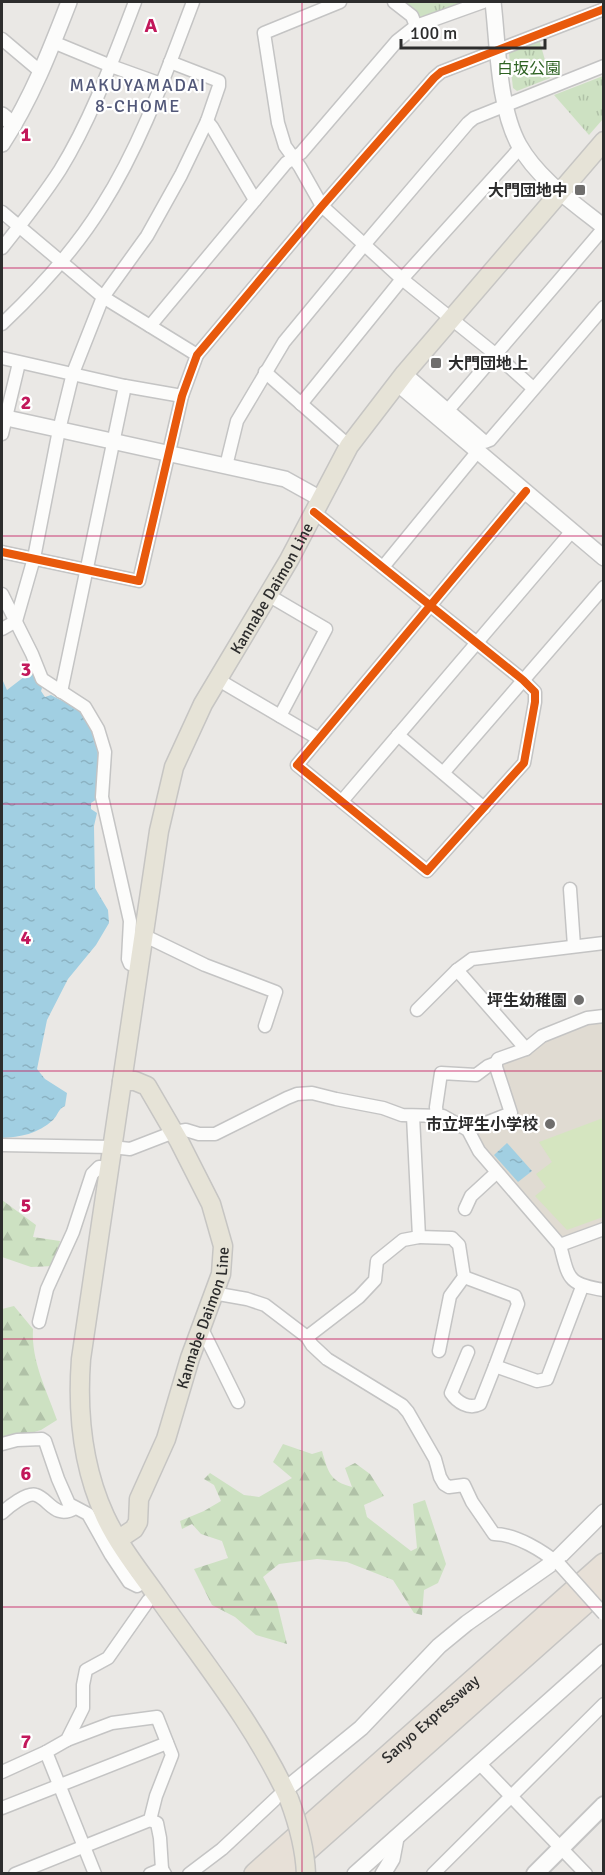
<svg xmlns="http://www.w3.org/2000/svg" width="605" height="1875" viewBox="0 0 605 1875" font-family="Signika,'Noto Sans JP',sans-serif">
	<defs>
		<pattern id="forest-firs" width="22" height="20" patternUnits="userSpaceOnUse" patternTransform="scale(1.5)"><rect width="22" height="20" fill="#cde1c2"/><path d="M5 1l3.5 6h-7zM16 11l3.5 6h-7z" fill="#b0c1a7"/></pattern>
		<pattern id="park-tufts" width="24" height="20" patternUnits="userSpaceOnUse" patternTransform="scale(1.5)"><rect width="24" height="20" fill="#cde1c2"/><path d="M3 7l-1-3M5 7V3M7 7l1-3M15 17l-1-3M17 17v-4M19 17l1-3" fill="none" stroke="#b0c1a7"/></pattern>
		<pattern id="water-ripples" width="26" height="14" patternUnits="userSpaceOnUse" patternTransform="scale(1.5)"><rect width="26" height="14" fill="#a1cfe2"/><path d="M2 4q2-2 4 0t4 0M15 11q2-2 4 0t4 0" fill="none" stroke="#8bb2c2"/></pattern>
	</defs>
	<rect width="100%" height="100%" fill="#eae8e5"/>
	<path fill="#e0dbd2" d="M603 1021V1226L562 1241 481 1150 475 1136 476 1131 516 1117 499 1068 501 1062 525 1055 545 1040 589 1023Z"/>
	<g fill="url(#forest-firs)">
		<path d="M2 1200 36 1225 33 1237 60 1241 54 1266 31 1267 2 1257Z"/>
		<path d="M14 1306 33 1329C31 1361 47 1391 57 1420L41 1430 2 1442V1309Z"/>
		<path d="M283 1444 312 1454 322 1451C328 1471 329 1481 352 1487L345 1468 355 1463 370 1474 384 1496 364 1505 367 1517 411 1551 417 1548 413 1504 425 1500 446 1564 438 1583 424 1590 422 1615 414 1613 393 1580 347 1562 317 1559 279 1564 263 1577 277 1603 287 1644 256 1635 235 1617 212 1605 194 1569 228 1558 222 1541 201 1534 192 1524 182 1529 180 1521 204 1511 221 1501 214 1485 204 1479 210 1473 244 1495 259 1497 292 1478 273 1462Z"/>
	</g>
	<g fill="url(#park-tufts)">
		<path d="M405 2H463L421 18Z"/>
		<path d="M539 39 550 78 517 91 513 88 509 54 511 51Z"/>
		<path d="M603 76V119L589 135 554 95Z"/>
	</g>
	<path fill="#d5e5c0" d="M603 1118V1217L567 1230 535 1196 546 1187 536 1174 552 1162 539 1142Z"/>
	<g fill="url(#water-ripples)">
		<path d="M33 670 42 688 41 691 45 697 51 695C62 701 75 706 84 714 103 732 98 775 97 799L91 803V809L97 813 94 826 95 888 108 910 109 923 96 945 68 979 47 1020 37 1069 45 1079 67 1093 65 1106C58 1109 58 1115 53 1120 38 1134 20 1137 2 1138V682L3 681 7 690Z"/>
		<path d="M507 1143 532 1171 518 1182 494 1155Z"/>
	</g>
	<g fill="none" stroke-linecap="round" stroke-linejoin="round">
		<g stroke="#c4c4c4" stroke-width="15">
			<g id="minor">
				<path d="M340 2 264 33 278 123 285 146 300 167 322 206 402 279 495 354 533 388"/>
				<path d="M394 2 412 16 416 26"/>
				<path d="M2 39 41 72"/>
				<path d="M53 42 111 66 161 84"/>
				<path d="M207 121 212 127 255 200"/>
				<path d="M2 212 103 297 197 355"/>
				<path d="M2 248C22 223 42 198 60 170 92 118 113 59 135 2"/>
				<path d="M2 324C38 290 76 248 102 206 142 143 167 70 193 2"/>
				<path d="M150 326 286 163 301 153 397 41 416 26 483 2"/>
				<path d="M2 358 125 386 182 396"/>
				<path d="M265 372 349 446"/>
				<path d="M405 373 485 442 490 440 604 307"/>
				<path d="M301 404 402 279 520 148"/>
				<path d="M448 410 604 228"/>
				<path d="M2 434 19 363"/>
				<path d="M226 466 237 421 284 342 364 245 468 123 474 118 604 66"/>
				<path d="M314 512C384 568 454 624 523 680L535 692V702L524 763 427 871 297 765 526 491"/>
				<path d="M2 552 139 581 182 396 197 355 322 206 434 78 441 72 604 9"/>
				<path d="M383 567 478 451"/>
				<path d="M2 594 32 654 42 679 85 707 98 729 105 752 102 797 130 921 128 959 130 964 138 967"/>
				<path d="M268 595 326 629 280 716"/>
				<path d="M2 629 16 621 34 558 59 430 73 373 103 297 147 236 181 175 207 121 219 86V81L170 62"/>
				<path d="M217 679 319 739"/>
				<path d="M61 692 125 386"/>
				<path d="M398 735 484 808"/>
				<path d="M443 773 604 587"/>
				<path d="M342 801 572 531"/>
				<path d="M570 889 574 946"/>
				<path d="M143 935 205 965 276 992 265 1026"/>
				<path d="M457 970 526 1049"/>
				<path d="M417 1010 457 970 472 959 604 943"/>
				<path d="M413 1116 419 1237 452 1238 459 1245 464 1277 450 1296 439 1351"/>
				<path d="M437 1116 436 1107 441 1073 476 1075 488 1066 496 1063"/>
				<path d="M468 1130 511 1113 496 1067V1063L498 1059 526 1049 542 1036 587 1018 604 1016"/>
				<path d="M2 1145 112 1147 130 1149 174 1132 186 1130 199 1134H215L287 1098 297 1094 312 1093 336 1099 383 1108 402 1115 443 1116 468 1130 479 1151 560 1245"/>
				<path d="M465 1209 471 1196 496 1173"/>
				<path d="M604 1229 560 1245C569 1279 567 1284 604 1290"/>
				<path d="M464 1277 515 1296 518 1304 495 1366"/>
				<path d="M213 1293 247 1299 265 1305 307 1337 312 1345 327 1359 402 1405 408 1412 435 1459 440 1477 444 1484 449 1487 464 1485 472 1502 494 1534C516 1534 543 1551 560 1565"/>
				<path d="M39 1322 47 1289 73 1232 92 1174 99 1167 109 1168"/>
				<path d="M201 1327 238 1402"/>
				<path d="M307 1337 359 1297 375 1280 377 1261 403 1240 419 1237"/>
				<path d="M468 1352 451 1393C457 1402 469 1410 480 1404L495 1366 537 1381 547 1379 582 1287"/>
				<path d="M2 1444 17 1440 42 1439 45 1441 58 1479 69 1504 88 1514 111 1555 129 1582 137 1586 146 1580"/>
				<path d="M2 1513C8 1507 27 1492 36 1495 49 1499 55 1520 75 1508"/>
				<path d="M479 1763 586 1874"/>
				<path d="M2 1772 46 1752"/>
				<path d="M2 1808 167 1743"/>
				<path d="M150 1820 157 1823 160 1838 162 1869"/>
				<path d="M15 1874 150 1820 156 1796 172 1755 157 1717 112 1723 67 1740"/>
				<path d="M95 1874 46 1752 67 1740 83 1708V1685L86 1670 108 1658 148 1601 156 1594"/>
				<path d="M150 1874 162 1869 165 1874"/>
				<path d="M189 1874 222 1849 285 1790"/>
				<path d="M433 1874 604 1704"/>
			</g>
		</g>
		<g stroke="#c4c4c4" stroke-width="18">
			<g id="tertiary">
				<path d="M493 2C498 44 498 107 519 145 538 179 574 203 604 227"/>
				<path d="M2 115 14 125"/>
				<path d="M2 144C31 100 50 51 69 2"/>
				<path d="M397 383 604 558"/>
				<path d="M2 417 285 479 321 499"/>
				<path d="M285 1790 361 1728 439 1646 467 1623 555 1561 604 1512"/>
				<path d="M355 1874 604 1652"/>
				<path d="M383 1874 392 1859 396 1838"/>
			</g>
		</g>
		<g stroke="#c4c4c4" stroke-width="20">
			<path id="secondary" d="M535 1874 604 1805"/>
		</g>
		<g stroke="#c6c5c3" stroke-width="21">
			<g id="primary">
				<path id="s1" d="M119 1539 134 1529 138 1522 139 1499 166 1439 190 1358 221 1274 223 1246 211 1204 179 1141 147 1086 135 1081H122"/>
				<path id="s2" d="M289 1799C256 1727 206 1665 160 1600 141 1573 119 1546 105 1516 82 1466 77 1413 81 1359L159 831 174 767 203 704 289 560 349 446 405 373 604 141"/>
			</g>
		</g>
		<g stroke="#c6c5c3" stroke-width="24">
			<g id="motorway">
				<path id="s3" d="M255 1874 604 1564"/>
				<path d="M280 1874 604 1586"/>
			</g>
		</g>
		<use href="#minor" stroke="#fcfcfb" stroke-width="12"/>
		<use href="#tertiary" stroke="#fcfcfb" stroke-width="15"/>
		<use href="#secondary" stroke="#fcfcfb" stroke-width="16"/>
		<use href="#primary" stroke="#e6e3d7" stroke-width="18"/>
		<use href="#motorway" stroke="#e7e0d7" stroke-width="21"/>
		<g stroke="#c4c4c4" stroke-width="15" stroke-linecap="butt">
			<path id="minor-bridge" d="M560 1565 604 1614"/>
		</g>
		<g stroke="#c6c5c3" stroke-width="21" stroke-linecap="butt">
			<path id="primary-bridge" d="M289 1799C298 1823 305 1849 306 1874"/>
		</g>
		<use href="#minor-bridge" stroke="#fcfcfb" stroke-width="12"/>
		<use href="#primary-bridge" stroke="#e6e3d7" stroke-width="18"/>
		<g stroke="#fff" stroke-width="11">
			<g id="cycleway">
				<path d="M314 512C384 568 454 624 523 680L535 692V702L524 763 427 871 297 765 526 491"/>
				<path d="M2 552 139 581 182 396 197 355 322 206 434 78 441 72 604 9"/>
			</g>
		</g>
		<use href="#cycleway" stroke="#e8590c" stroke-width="8"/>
	</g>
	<path fill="none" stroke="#c2185b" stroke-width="1.5" stroke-opacity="0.55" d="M302 2V1874M2 268H604M2 536H604M2 804H604M2 1071H604M2 1339H604M2 1607H604"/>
	<g fill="#6f6e6d" stroke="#fff" stroke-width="2">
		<rect x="574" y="184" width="12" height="12" rx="3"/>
		<rect x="430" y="357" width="12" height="12" rx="3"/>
		<circle cx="579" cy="1000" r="6"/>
		<circle cx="550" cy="1124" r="6"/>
	</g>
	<g text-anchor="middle" stroke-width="4.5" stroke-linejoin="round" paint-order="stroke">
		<g font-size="16" fill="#2f6324" stroke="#fff">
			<text x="529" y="74">白坂公園</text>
		</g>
		<g font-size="16" font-weight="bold" fill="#2d2d2d" stroke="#fff" text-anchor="end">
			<text x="568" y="196">大門団地中</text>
			<text x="448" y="369" text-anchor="start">大門団地上</text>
			<text x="567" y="1006">坪生幼稚園</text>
			<text x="538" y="1130">市立坪生小学校</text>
		</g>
		<g font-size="16" fill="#2d2d2d" stroke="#fff">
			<text dy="6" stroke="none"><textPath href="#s2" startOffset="1302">Kannabe Daimon Line</textPath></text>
			<text dy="6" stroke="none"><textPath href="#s1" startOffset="242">Kannabe Daimon Line</textPath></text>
			<text dy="6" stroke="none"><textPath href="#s3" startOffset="234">Sanyo Expressway</textPath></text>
		</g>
		<g font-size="18" letter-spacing="1.5" fill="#525879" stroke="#fff">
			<text x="138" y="91">MAKUYAMADAI<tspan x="138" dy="21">8-CHOME</tspan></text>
		</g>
	</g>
	<g font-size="20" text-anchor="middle" font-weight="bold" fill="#c2185b" stroke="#fff" stroke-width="4.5" stroke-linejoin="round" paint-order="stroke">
		<text x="151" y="32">A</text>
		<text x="26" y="141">1</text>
		<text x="26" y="409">2</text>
		<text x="26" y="676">3</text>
		<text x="26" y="944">4</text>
		<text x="26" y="1212">5</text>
		<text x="26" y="1480">6</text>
		<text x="26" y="1748">7</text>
	</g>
	<rect width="605" height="1875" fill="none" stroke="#2d2d2d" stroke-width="6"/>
	<path d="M401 39v9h144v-9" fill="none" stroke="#2d2d2d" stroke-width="3"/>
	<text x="410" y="39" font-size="18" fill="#2d2d2d" stroke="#ffffff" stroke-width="4.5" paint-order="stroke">100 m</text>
</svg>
